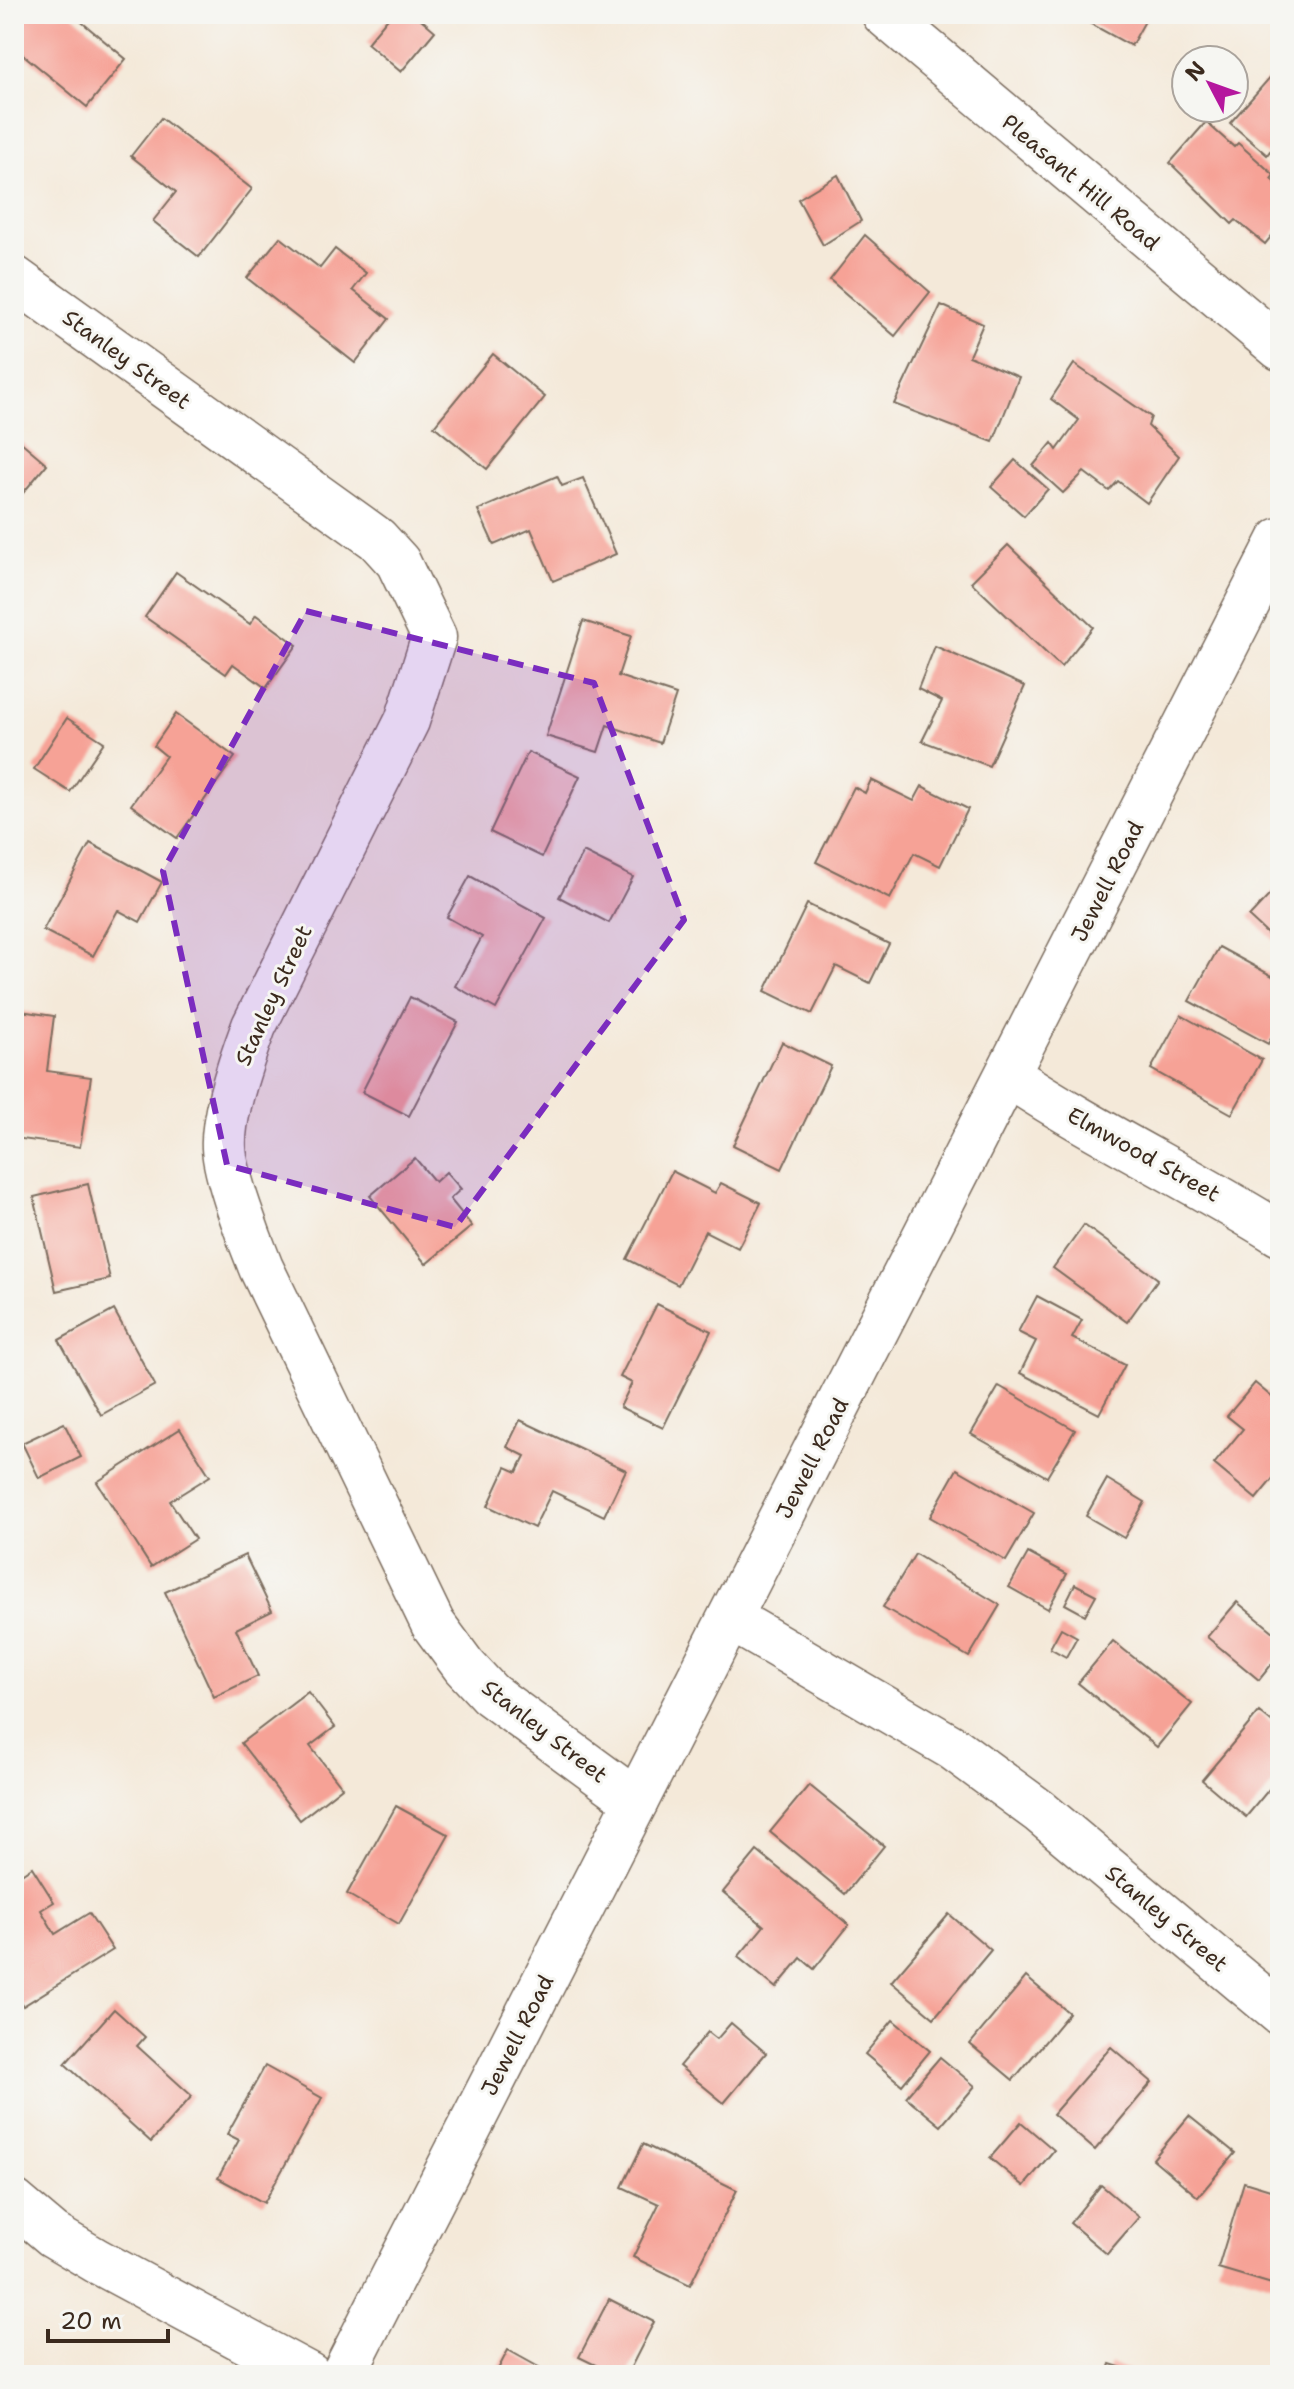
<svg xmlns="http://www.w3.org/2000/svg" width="1294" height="2389" viewBox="0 0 1294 2389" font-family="'Shantell Sans',sans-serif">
	<rect width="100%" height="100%" fill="#f6f6f2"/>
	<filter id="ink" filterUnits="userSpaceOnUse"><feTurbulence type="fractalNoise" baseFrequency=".0125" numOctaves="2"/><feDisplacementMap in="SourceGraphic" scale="16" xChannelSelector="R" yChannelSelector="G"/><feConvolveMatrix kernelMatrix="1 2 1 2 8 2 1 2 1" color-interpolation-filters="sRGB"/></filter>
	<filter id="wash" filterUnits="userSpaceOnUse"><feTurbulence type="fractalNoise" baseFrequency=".006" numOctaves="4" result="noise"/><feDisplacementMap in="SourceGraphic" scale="32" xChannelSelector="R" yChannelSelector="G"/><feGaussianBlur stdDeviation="1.8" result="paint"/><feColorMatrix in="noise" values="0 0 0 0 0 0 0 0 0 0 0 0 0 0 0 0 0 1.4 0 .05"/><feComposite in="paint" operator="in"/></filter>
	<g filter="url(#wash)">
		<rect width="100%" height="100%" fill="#f4e9d9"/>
		<g id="blocks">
			<g fill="#f6a296">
				<path d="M14 14H72L126 59 87 107 14 47Z"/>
				<path d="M391 14H415L435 31 401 72 367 43Z"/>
				<path d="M1073 14H1149L1131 46Z"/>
				<path d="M1272 75 1280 81V159L1270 151 1267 155 1230 123Z"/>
				<path d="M161 118 252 189 199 257 153 221 176 192 131 156Z"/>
				<path d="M1206 122 1234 147 1238 143 1274 175 1271 179 1280 187V226L1265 244 1236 220 1232 224 1170 163Z"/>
				<path d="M838 175 861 221 823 245 798 199Z"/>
				<path d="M865 235 930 292 895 336 830 280Z"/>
				<path d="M280 237 320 268 335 249 366 273 353 290 389 319 355 363 247 278Z"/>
				<path d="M941 305 983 324 969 356 1019 377 993 442 894 404Z"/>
				<path d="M493 354 545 397 487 469 434 426Z"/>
				<path d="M1074 364 1151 417 1148 426 1179 456 1147 503 1118 481 1109 491 1084 472 1063 493 1033 466 1052 443 1057 450 1079 420 1051 399Z"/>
				<path d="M14 436 47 464 14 504Z"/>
				<path d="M1015 460 1048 489 1024 516 991 487Z"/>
				<path d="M557 476 562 486 583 478 616 554 553 581 531 529 494 545 478 510Z"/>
				<path d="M1008 545 1093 627 1061 667 971 582Z"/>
				<path d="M176 572 250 624 256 615 297 645 266 688 233 664 226 674 145 617Z"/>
				<path d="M583 621 631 636 618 676 676 695 660 743 607 725 598 752 546 736Z"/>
				<path d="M935 646 1025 686 989 766 922 741 942 701 918 689Z"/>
				<path d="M176 714 235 757 177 838 131 805 166 756 154 746Z"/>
				<path d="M67 718 104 742 70 792 34 769Z"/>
				<path d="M528 752 580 776 542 857 490 832Z"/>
				<path d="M871 780 914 801 922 786 968 809 940 866 914 853 890 899 816 862 854 787 865 793Z"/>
				<path d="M90 843 162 882 140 922 118 910 93 956 43 930Z"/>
				<path d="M583 852 633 877 609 923 559 897Z"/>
				<path d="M470 876 546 918 496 1009 455 986 482 937 447 917Z"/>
				<path d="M1280 884V946L1249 917Z"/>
				<path d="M807 904 889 944 870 983 836 966 812 1014 765 991Z"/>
				<path d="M1219 947 1280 980V1022L1268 1044 1189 1001Z"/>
				<path d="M410 997 458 1022 409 1116 362 1092Z"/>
				<path d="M14 1010 54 1016 47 1071 91 1077 80 1147 14 1138Z"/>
				<path d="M1181 1015 1262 1060 1232 1114 1151 1069Z"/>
				<path d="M782 1042 831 1066 782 1169 733 1145Z"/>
				<path d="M415 1158 435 1182 446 1172 461 1189 450 1199 472 1226 426 1264 370 1196Z"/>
				<path d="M672 1171 715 1193 721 1183 761 1203 738 1248 705 1231 678 1285 627 1259Z"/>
				<path d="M88 1184 110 1279 56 1291 34 1197Z"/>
				<path d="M1084 1225 1158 1279 1127 1322 1053 1268Z"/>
				<path d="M1037 1296 1082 1320 1072 1338 1125 1365 1099 1414 1020 1373 1036 1341 1018 1332Z"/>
				<path d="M657 1304 711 1331 663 1428 620 1407 632 1383 620 1377Z"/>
				<path d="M114 1310 155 1385 101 1415 59 1340Z"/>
				<path d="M1255 1383 1280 1404V1470L1256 1499 1214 1464 1243 1429 1227 1416Z"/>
				<path d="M999 1386 1075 1430 1047 1477 971 1434Z"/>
				<path d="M520 1420 626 1470 604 1516 552 1491 534 1528 488 1506 506 1467 517 1472 525 1456 507 1447Z"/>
				<path d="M64 1423 81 1457 39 1478 22 1443Z"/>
				<path d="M180 1429 210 1476 170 1501 195 1539 151 1567 97 1482Z"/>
				<path d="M957 1469 1034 1513 1006 1561 930 1517Z"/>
				<path d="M1107 1479 1145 1502 1124 1538 1086 1516Z"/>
				<path d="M1028 1553 1067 1574 1048 1609 1009 1587Z"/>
				<path d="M915 1554 1000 1605 969 1657 883 1607Z"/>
				<path d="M245 1555 272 1611 236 1629 258 1676 214 1697 165 1592Z"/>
				<path d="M1075 1584 1096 1595 1085 1615 1065 1604Z"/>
				<path d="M1237 1602 1280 1637V1654L1259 1680 1207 1637Z"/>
				<path d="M1061 1628 1077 1637 1066 1657 1050 1648Z"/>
				<path d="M1113 1641 1192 1704 1157 1747 1078 1683Z"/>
				<path d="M308 1692 335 1727 310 1746 342 1787 300 1820 241 1743Z"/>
				<path d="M1259 1712 1280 1729V1776L1246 1817 1202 1780Z"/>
				<path d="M809 1785 884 1846 845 1894 770 1832Z"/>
				<path d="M396 1806 449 1835 399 1924 347 1894Z"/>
				<path d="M757 1851 849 1925 814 1969 801 1958 776 1988 738 1957 764 1926 723 1892Z"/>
				<path d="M32 1867 54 1902 41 1910 55 1934 89 1913 113 1950 23 2006 14 1991V1879Z"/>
				<path d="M949 1914 991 1950 934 2018 891 1982Z"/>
				<path d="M1026 1977 1069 2013 1013 2080 970 2044Z"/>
				<path d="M114 2009 145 2037 137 2046 192 2096 151 2142 65 2064Z"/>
				<path d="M893 2020 930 2051 902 2085 865 2054Z"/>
				<path d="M731 2023 766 2053 724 2103 679 2066 708 2032 717 2039Z"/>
				<path d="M1111 2047 1152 2082 1095 2150 1053 2114Z"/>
				<path d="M940 2057 975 2086 941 2126 906 2097Z"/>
				<path d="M265 2066 322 2098 264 2203 218 2178 239 2140 227 2134Z"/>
				<path d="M1189 2116 1235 2153 1198 2197 1153 2159Z"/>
				<path d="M1021 2122 1054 2150 1024 2186 990 2158Z"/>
				<path d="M643 2144 737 2190 690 2285 633 2257 659 2204 622 2187Z"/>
				<path d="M1244 2182 1280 2193V2269L1275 2285 1218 2268Z"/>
				<path d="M1101 2185 1139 2217 1107 2254 1070 2223Z"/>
				<path d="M609 2299 654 2322 627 2375H616L579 2357Z"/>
				<path d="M508 2350 553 2375H495Z"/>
				<path d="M1110 2364 1142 2374 1141 2375H1106Z"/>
			</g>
		</g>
	</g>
	<g filter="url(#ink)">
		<use href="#blocks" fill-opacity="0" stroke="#7c6d5f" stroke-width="2"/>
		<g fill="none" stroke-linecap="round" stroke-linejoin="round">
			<g stroke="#7c6d5f" stroke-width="47">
				<g id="street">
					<path d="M884 14 1280 348"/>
					<path d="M14 278 377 539 398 562 434 637 407 721 254 1026C242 1058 222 1115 224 1148 225 1175 250 1241 261 1268L433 1624 464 1666 490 1694 636 1801"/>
					<path d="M1008 1075C1095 1133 1191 1178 1280 1234"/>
					<path d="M730 1618 953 1748 1039 1811 1280 2013"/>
					<path d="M14 2202 53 2235 97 2261 309 2375"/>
				</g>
			</g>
			<g stroke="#7c6d5f" stroke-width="47">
				<path id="secondary" d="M343 2375 1280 540"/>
			</g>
			<use href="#street" stroke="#fff" stroke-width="44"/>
			<use href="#secondary" stroke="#fff" stroke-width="44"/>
		</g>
	</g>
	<path fill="#7b2cbf" fill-opacity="0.2" stroke="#7b2cbf" stroke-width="6" stroke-dasharray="16 10" stroke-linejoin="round" d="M306 611 594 683 684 920 455 1227 227 1165 163 871Z"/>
	<g text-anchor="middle" stroke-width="6" stroke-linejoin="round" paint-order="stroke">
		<g font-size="22" fill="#3b2a1e" stroke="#f6f6f2">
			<text transform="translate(1081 182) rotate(40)" y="8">Pleasant Hill Road</text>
			<text transform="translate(127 359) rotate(36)" y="8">Stanley Street</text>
			<text transform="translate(1107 881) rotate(-63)" y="8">Jewell Road</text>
			<text transform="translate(273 995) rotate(-65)" y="8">Stanley Street</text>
			<text transform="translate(1144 1154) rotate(29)" y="8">Elmwood Street</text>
			<text transform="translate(812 1458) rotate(-63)" y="8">Jewell Road</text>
			<text transform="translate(545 1731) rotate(38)" y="8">Stanley Street</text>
			<text transform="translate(1167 1918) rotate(40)" y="8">Stanley Street</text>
			<text transform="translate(517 2035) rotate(-63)" y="8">Jewell Road</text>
		</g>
	</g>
	<rect width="1294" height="2389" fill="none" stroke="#f6f6f2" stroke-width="48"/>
	<g transform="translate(1210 84) rotate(311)"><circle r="38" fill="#f6f6f2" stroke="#aba49d" stroke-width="2"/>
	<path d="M0-6L14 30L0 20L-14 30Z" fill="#b5179e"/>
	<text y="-12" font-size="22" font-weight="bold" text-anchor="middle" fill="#3b2a1e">N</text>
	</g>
	<path d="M48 2329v12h120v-12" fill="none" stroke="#3b2a1e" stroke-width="4"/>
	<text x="60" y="2329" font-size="24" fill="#3b2a1e" stroke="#f6f6f2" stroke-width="6" paint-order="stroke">20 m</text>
</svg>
